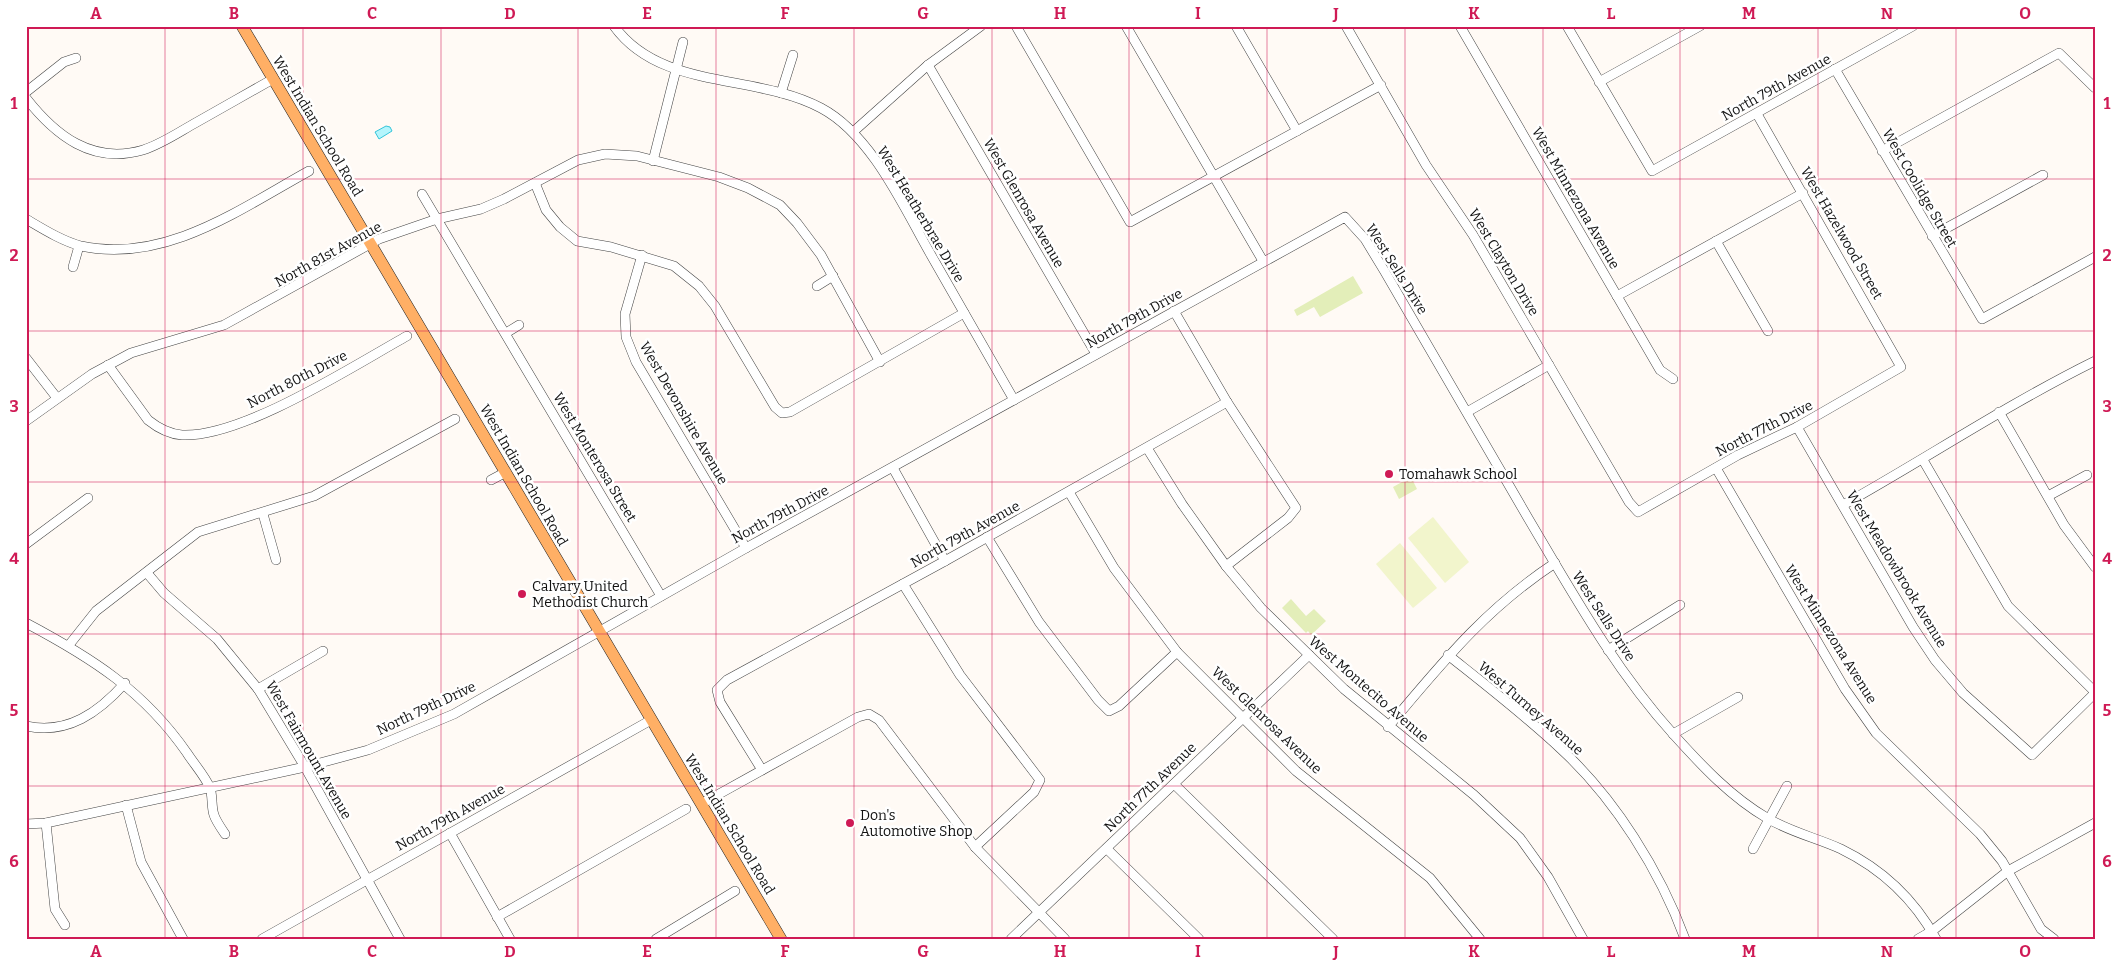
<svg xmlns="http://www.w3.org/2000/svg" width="2121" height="965" viewBox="0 0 2121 965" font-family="Bitter,serif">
	<rect width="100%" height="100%" fill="#fffaf5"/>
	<g fill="#e3eeb9">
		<path d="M1353 276 1363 293 1320 317 1314 307 1297 316 1294 310Z"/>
		<path d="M1411 477 1417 489 1399 499 1393 487Z"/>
		<path d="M1291 599 1306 616 1314 609 1326 621 1311 635 1308 631 1306 633 1282 608Z"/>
	</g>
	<g fill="#f2f5cc">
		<path d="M1433 517 1469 562 1445 583 1408 538Z"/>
		<path d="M1400 543 1437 588 1413 608 1376 564Z"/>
	</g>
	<path fill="#b4f5fc" stroke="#34c5da" d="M386 126 390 127 392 131 379 139 375 132Z"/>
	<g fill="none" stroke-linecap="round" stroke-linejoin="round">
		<g stroke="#444" stroke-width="10">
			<g id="minor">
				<path d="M614 26C661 91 756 73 821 108 872 135 904 208 931 255 959 304 987 352 1014 400"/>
				<path d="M1016 26 1130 222 1381 85"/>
				<path d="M1126 26 1263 261"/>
				<path d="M1236 26 1297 131"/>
				<path d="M1346 26 1426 165 1473 235 1629 502 1638 512 1738 455 1797 427 1901 367 1757 114"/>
				<path d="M1460 26 1660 370 1673 379"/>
				<path d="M1567 26 1652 171 1913 26"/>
				<path d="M928 65 1096 354"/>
				<path d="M1835 69 1982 319 2095 257"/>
				<path d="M1599 82 1700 26"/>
				<path d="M26 92 64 62 76 58"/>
				<path d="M781 93 793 55"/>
				<path d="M26 98C55 135 92 165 143 150 162 144 179 132 197 122 222 108 248 93 273 79"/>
				<path d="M853 132 928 65 981 26"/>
				<path d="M1882 151 2059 53 2095 88"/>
				<path d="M653 161 683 42"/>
				<path d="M535 183 546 210 560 227 577 241 611 247 674 266 699 286 715 306 775 407 782 413 790 412 964 313"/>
				<path d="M422 194 661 596"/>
				<path d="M26 219C43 229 62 241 81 246 165 264 240 209 309 171"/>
				<path d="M1932 236 2043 175"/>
				<path d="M1716 241 1768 331"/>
				<path d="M642 255 625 314 626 337 636 362 746 548"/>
				<path d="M73 267 79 246"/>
				<path d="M817 286 833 276"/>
				<path d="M1617 296 1803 193"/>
				<path d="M1174 311 1227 402 1296 508 1288 518 1226 566"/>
				<path d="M506 333 519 325"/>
				<path d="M26 358 57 398"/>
				<path d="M108 365 148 420C158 428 169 434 182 435 242 438 353 366 407 336"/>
				<path d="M1467 412 1549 365"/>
				<path d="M1999 412 2064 525 2095 567"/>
				<path d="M26 421 92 374 131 353 224 325 379 239 437 219 481 209 504 199 578 160 605 154 637 156 719 177 748 188 780 205 797 223 821 255 880 362"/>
				<path d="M1797 427 1913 627 1935 660 1963 693 2032 755 2095 693"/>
				<path d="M1147 448 1182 504 1226 566 1261 608 1344 689 1474 795 1520 838 1548 877 1583 939"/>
				<path d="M1923 460 2008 606 2095 692"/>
				<path d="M893 468 945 561"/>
				<path d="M1716 468 1845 689 1876 733 1980 834 2002 861 2041 929 2054 939"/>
				<path d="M491 480 506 472"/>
				<path d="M1069 492 1114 568 1177 652 1296 771 1430 878 1480 939"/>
				<path d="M2048 496 2087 475"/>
				<path d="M1843 505C1927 458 2008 404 2095 361"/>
				<path d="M263 514 276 560"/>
				<path d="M987 537 1039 622 1098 700 1109 711 1119 706 1177 652"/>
				<path d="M26 544 88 498"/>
				<path d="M147 573 164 593 217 639 258 689 305 767 400 939"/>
				<path d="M903 584 960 675 1040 780 1034 792 975 847"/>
				<path d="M26 623C92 658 144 691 187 753 194 764 205 776 210 788 213 796 211 806 214 815 216 821 221 828 225 834"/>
				<path d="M69 645 96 611 198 532 314 496 455 419"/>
				<path d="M1608 650 1680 605"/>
				<path d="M1448 655C1487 686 1526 716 1562 750 1615 799 1660 871 1685 939"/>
				<path d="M258 689 323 651"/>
				<path d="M26 726C68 735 99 712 125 683"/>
				<path d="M1388 727C1442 663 1484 610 1555 563"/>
				<path d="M1673 734 1738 697"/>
				<path d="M762 770 720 702 717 690 727 680 945 561 1227 402"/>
				<path d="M1174 784 1333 939"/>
				<path d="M701 804 858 717 869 714 879 720 975 847 1065 939"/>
				<path d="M126 805 141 862 183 939"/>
				<path d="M46 823 55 909 65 925"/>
				<path d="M26 824 46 823 305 767 368 750 454 714 746 548 1345 217 1365 239 1385 272C1433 354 1481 436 1528 518 1573 594 1615 670 1674 735 1702 766 1731 797 1767 818 1790 832 1817 838 1841 849 1882 869 1914 899 1936 939"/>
				<path d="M450 833 510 939"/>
				<path d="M1107 849 1199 939"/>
				<path d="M1753 849 1787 786"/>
				<path d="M497 917 686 809"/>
				<path d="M262 939 651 720"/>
				<path d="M656 939 735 891"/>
				<path d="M1011 939 1309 655"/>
				<path d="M1918 939 1932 931 2008 871 2095 823"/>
			</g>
		</g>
		<g stroke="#222" stroke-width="12">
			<path id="major" d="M242 26 781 939"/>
		</g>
		<use href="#minor" stroke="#fff" stroke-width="9"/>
		<use href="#major" stroke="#ffaf65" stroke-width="11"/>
	</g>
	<path fill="none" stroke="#cf1a55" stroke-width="1" stroke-opacity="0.55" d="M165 26V939M303 26V939M441 26V939M578 26V939M716 26V939M854 26V939M992 26V939M1129 26V939M1267 26V939M1405 26V939M1543 26V939M1680 26V939M1818 26V939M1956 26V939M26 179H2095M26 331H2095M26 482H2095M26 634H2095M26 786H2095"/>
	<g fill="#cf1a55" stroke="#fff" stroke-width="2">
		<circle cx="1389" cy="474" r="5"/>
		<circle cx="522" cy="594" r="5"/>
		<circle cx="850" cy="823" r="5"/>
	</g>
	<g text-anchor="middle" stroke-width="5" stroke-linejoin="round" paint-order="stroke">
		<g font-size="14" fill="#111" stroke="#fff">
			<text transform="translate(1776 87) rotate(-29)" y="5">North 79th Avenue</text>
			<text transform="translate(318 126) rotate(59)" y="5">West Indian School Road</text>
			<text transform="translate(1920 188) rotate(60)" y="5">West Coolidge Street</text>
			<text transform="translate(1576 198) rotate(60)" y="5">West Minnezona Avenue</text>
			<text transform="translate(1024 203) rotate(60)" y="5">West Glenrosa Avenue</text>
			<text transform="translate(921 214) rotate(59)" y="5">West Heatherbrae Drive</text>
			<text transform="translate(1842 233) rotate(60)" y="5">West Hazelwood Street</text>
			<text transform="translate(328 254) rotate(-29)" y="5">North 81st Avenue</text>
			<text transform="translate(1504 262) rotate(59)" y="5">West Clayton Drive</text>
			<text transform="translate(1397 269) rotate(58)" y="5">West Sells Drive</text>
			<text transform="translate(1134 318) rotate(-29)" y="5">North 79th Drive</text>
			<text transform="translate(297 379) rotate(-27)" y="5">North 80th Drive</text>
			<text transform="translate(684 413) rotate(60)" y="5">West Devonshire Avenue</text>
			<text transform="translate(1764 428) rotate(-27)" y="5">North 77th Drive</text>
			<text transform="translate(595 457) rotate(59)" y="5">West Monterosa Street</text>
			<text transform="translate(524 475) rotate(60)" y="5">West Indian School Road</text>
			<text transform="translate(780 514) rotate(-28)" y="5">North 79th Drive</text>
			<text transform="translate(965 534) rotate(-29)" y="5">North 79th Avenue</text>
			<text transform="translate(1897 569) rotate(59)" y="5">West Meadowbrook Avenue</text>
			<text transform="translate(1604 616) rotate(57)" y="5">West Sells Drive</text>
			<text transform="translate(1831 634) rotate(58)" y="5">West Minnezona Avenue</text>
			<text transform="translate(1369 689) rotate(41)" y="5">West Montecito Avenue</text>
			<text transform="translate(426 708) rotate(-25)" y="5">North 79th Drive</text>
			<text transform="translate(1531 708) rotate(41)" y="5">West Turney Avenue</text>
			<text transform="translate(1267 720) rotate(44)" y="5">West Glenrosa Avenue</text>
			<text transform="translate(309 750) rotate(60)" y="5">West Fairmount Avenue</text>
			<text transform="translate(1150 787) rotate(-44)" y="5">North 77th Avenue</text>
			<text transform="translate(450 817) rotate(-29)" y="5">North 79th Avenue</text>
			<text transform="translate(730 824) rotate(59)" y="5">West Indian School Road</text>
		</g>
		<g font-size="14" fill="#111" stroke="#fff" text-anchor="start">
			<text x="1399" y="479">Tomahawk School</text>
			<text x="532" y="591">Calvary United<tspan x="532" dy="16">Methodist Church</tspan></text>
			<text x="860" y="820">Don's<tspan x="860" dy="16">Automotive Shop</tspan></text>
		</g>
	</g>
	<rect width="2121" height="965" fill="none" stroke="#ffffff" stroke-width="55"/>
	<rect x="28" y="28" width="2066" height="910" fill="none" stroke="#cf1a55" stroke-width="2"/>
	<g font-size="16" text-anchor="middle" font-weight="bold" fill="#cf1a55">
		<text x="96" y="19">A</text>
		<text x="234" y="19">B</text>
		<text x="372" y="19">C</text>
		<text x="510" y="19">D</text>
		<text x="647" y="19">E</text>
		<text x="785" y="19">F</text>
		<text x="923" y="19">G</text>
		<text x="1060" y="19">H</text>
		<text x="1198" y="19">I</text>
		<text x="1336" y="19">J</text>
		<text x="1474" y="19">K</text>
		<text x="1611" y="19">L</text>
		<text x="1749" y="19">M</text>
		<text x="1887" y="19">N</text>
		<text x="2025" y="19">O</text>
		<text x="14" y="109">1</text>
		<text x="2107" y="109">1</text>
		<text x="14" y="261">2</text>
		<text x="2107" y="261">2</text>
		<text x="14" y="412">3</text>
		<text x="2107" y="412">3</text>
		<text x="14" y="564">4</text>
		<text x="2107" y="564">4</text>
		<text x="14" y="716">5</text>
		<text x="2107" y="716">5</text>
		<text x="14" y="867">6</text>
		<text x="2107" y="867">6</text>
		<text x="96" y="957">A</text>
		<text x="234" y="957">B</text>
		<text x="372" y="957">C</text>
		<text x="510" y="957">D</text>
		<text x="647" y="957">E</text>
		<text x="785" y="957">F</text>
		<text x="923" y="957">G</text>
		<text x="1060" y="957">H</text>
		<text x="1198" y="957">I</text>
		<text x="1336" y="957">J</text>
		<text x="1474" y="957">K</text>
		<text x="1611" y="957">L</text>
		<text x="1749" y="957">M</text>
		<text x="1887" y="957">N</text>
		<text x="2025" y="957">O</text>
	</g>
</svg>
